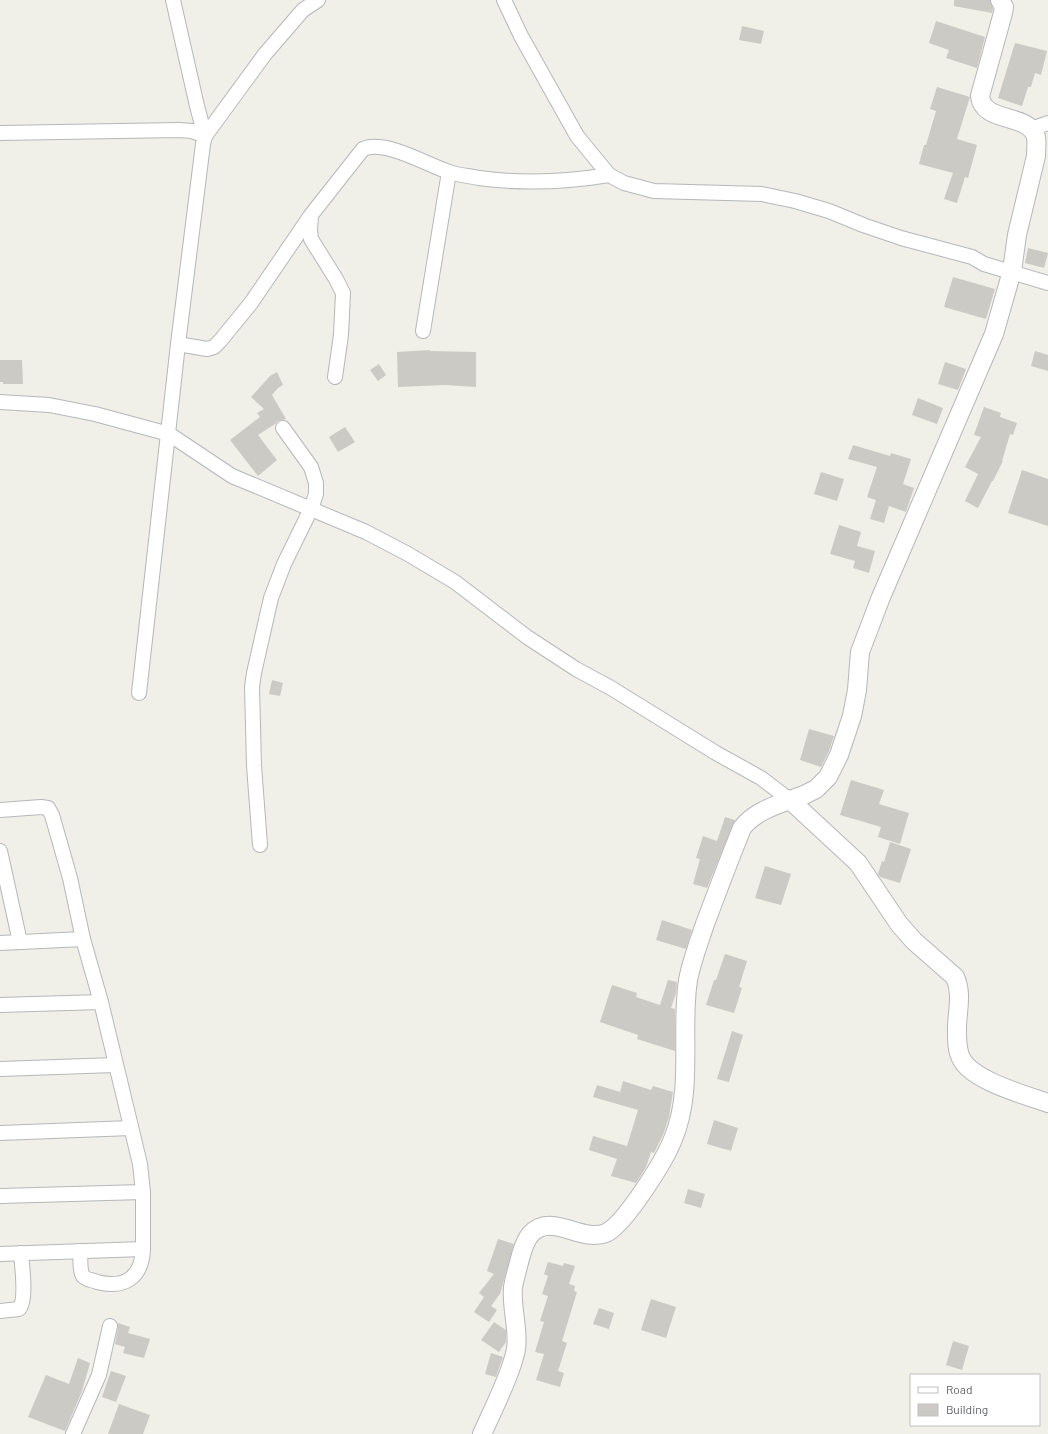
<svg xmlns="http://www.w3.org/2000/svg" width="1048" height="1434" viewBox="0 0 1048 1434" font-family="Barlow,sans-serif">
	<rect width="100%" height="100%" fill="#f0efe8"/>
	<g fill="#cccac5">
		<path d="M954 0H990L993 9 992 13 954 6Z"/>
		<path d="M936 21 985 37 977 68 946 58 949 50 929 43Z"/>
		<path d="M742 26 764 31 761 44 739 40Z"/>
		<path d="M1015 43 1047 51 1041 75 1035 73 1031 87H1028L1022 106 998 98Z"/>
		<path d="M937 87 970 97 957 139 977 145 968 178 965 177 957 203 944 199 953 173 919 164 924 145H926L936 111 930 109Z"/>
		<path d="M1028 248 1048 253 1044 268 1025 263Z"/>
		<path d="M953 277 995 289 986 319 944 307Z"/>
		<path d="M430 350V351L476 352V387L445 385 398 387 397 352Z"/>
		<path d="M1035 351 1048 355V371L1031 366Z"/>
		<path d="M0 360H22L23 384H3V382H0Z"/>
		<path d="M945 362 966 369 958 390 938 384Z"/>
		<path d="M379 364 386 375 378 381 370 370Z"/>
		<path d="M277 372 283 385 278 388 272 395 286 419 278 421 275 424 258 435 277 460 258 476 230 440 260 417 257 413 264 409 251 397 270 376Z"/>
		<path d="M918 398 943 408 937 424 912 415Z"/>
		<path d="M984 407 1001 413 1000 417 1017 423 1013 435 1010 434 1002 461H1003L993 481H992L978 508 965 501 978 474 965 467 981 437 974 435Z"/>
		<path d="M345 427 355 442 338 452 329 437Z"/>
		<path d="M853 445 890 456 891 453 911 459 903 484 914 488 906 512 889 506 884 523 870 519 876 500 867 497 877 467 848 459Z"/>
		<path d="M1022 470 1048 479V526L1008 513Z"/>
		<path d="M821 472 844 479 837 501 814 494Z"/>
		<path d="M839 525 861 532 857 546 875 551 869 573 853 568 855 561 830 554Z"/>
		<path d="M272 680 283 683 280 696 269 694Z"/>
		<path d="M809 729 834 736 829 751 821 767 800 760Z"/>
		<path d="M851 780 884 790 879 804 909 813 900 844 878 837 881 827 840 815Z"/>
		<path d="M725 817 735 820 707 888 693 884 700 859 696 858 703 836 717 841Z"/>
		<path d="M890 842 911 849 900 883 880 877 878 874 882 861 884 862Z"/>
		<path d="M765 866 791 874 781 905 755 898Z"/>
		<path d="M662 920 692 930 686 949 656 940Z"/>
		<path d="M725 954 747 961 739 987 742 988 734 1013 706 1005 714 980H716Z"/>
		<path d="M668 980 677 982 676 993 671 1008 675 1009V1051L637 1039 638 1035 600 1022 612 985 637 993 636 997 660 1005Z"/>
		<path d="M732 1031 743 1035 729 1082 717 1079Z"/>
		<path d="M623 1081 651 1090 653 1086 673 1092 669 1117 663 1135 654 1153 651 1152 646 1167 636 1183 611 1176 617 1159 589 1150 593 1136 627 1146 638 1110 593 1097 597 1085 620 1092Z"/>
		<path d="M714 1120 738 1128 731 1151 707 1144Z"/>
		<path d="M688 1189 705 1194 701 1208 684 1203Z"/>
		<path d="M498 1239 514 1244 500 1294 491 1306 497 1310 489 1322 474 1312 484 1297 479 1293 494 1274 487 1271Z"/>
		<path d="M548 1262 563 1266 564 1263 575 1266 569 1284 575 1286 574 1291 577 1292 562 1341 567 1343 558 1371 564 1373 560 1387 536 1380 544 1354 535 1352 544 1322 540 1321 548 1296 542 1294 548 1276 544 1274Z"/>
		<path d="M651 1299 676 1307 666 1338 641 1330Z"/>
		<path d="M599 1308 614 1313 609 1329 593 1324Z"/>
		<path d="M494 1322 506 1330V1342L499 1352 481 1340Z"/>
		<path d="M118 1323 130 1327 128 1333 150 1339 144 1358 123 1353 125 1347 115 1344 118 1328Z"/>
		<path d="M953 1341 969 1346 962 1370 946 1365Z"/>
		<path d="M491 1353 503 1357 496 1377 485 1374Z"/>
		<path d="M78 1358 90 1363 82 1391 65 1431 28 1417 46 1375 69 1384Z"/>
		<path d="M111 1371 126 1376 116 1402 102 1397Z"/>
		<path d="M119 1404 150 1415 143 1434H108Z"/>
	</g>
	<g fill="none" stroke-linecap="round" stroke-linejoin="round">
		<g stroke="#b5b7bb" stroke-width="16">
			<g id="minor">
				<path d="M173 0 197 106 205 136"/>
				<path d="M504 0 521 36 577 136 609 175 624 183 654 191 762 194 795 201 829 211 863 225 901 238 972 257 984 264 1048 283"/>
				<path d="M1031 129 1048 123"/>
				<path d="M0 133 179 130 192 131 205 136"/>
				<path d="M311 216 310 230 311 239 336 279 343 293 341 335 335 377"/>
				<path d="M423 331 449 172"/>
				<path d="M178 344 207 349 214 347 220 341 251 303 311 215 363 149C385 139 427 165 449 172 458 175 469 176 479 178 522 184 566 182 609 175"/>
				<path d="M0 402 49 405 95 414 169 434 232 476 366 532 408 554 455 582 527 637 576 669 611 688 716 753 761 778 790 800"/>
				<path d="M139 693 178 344 203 144 205 136 265 54 303 10 318 0"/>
				<path d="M0 810 41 807 48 808 52 815 70 878 83 939 101 1002 140 1164 143 1192V1249C142 1278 124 1289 97 1282 93 1280 86 1280 83 1276 79 1270 81 1258 80 1251"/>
				<path d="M260 845 254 766 252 687 254 673 271 598 284 564 311 509 316 494V483L311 467 283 428"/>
				<path d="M0 851 20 942"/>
				<path d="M0 943 83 939"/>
				<path d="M0 1005 101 1002"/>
				<path d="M0 1069 115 1065"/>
				<path d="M0 1133 131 1128"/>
				<path d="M0 1196 143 1192"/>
				<path d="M0 1254 143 1249"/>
				<path d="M0 1311 19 1309C27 1300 22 1267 21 1253"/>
				<path d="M73 1434 99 1375 110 1326"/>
			</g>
		</g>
		<g stroke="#b5b7bb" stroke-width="20">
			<g id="tertiary">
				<path d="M790 800 804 795 816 789 828 777 839 755 852 716 857 690 860 652 881 597 994 334 1012 271 1017 235 1036 156C1036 150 1037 143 1036 137 1028 112 983 124 980 96L1003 13 1004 7 1000 0"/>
				<path d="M482 1434C492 1412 503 1390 511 1367 513 1361 515 1355 516 1349 519 1329 511 1308 513 1287 515 1277 518 1266 521 1255 523 1249 525 1241 530 1235 550 1211 581 1243 606 1233 625 1224 665 1160 673 1139 694 1089 680 1032 688 980 692 960 699 942 705 924 717 892 729 860 742 828 753 813 773 806 790 800L858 863 899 924 914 941 955 977C962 992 958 1008 957 1025 957 1036 956 1050 962 1060 974 1081 1025 1095 1048 1103"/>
			</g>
		</g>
		<use href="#minor" stroke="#fff" stroke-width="14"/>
		<use href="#tertiary" stroke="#fff" stroke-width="18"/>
	</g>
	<rect x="910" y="1374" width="130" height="52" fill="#ffffff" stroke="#bfc0c2"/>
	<rect x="918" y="1387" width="20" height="6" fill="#ffffff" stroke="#bfc0c2"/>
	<text x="946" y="1394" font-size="12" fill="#606267">Road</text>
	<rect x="918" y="1404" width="20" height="12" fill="#cccac5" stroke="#bfc0c2"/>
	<text x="946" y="1414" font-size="12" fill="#606267">Building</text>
</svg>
